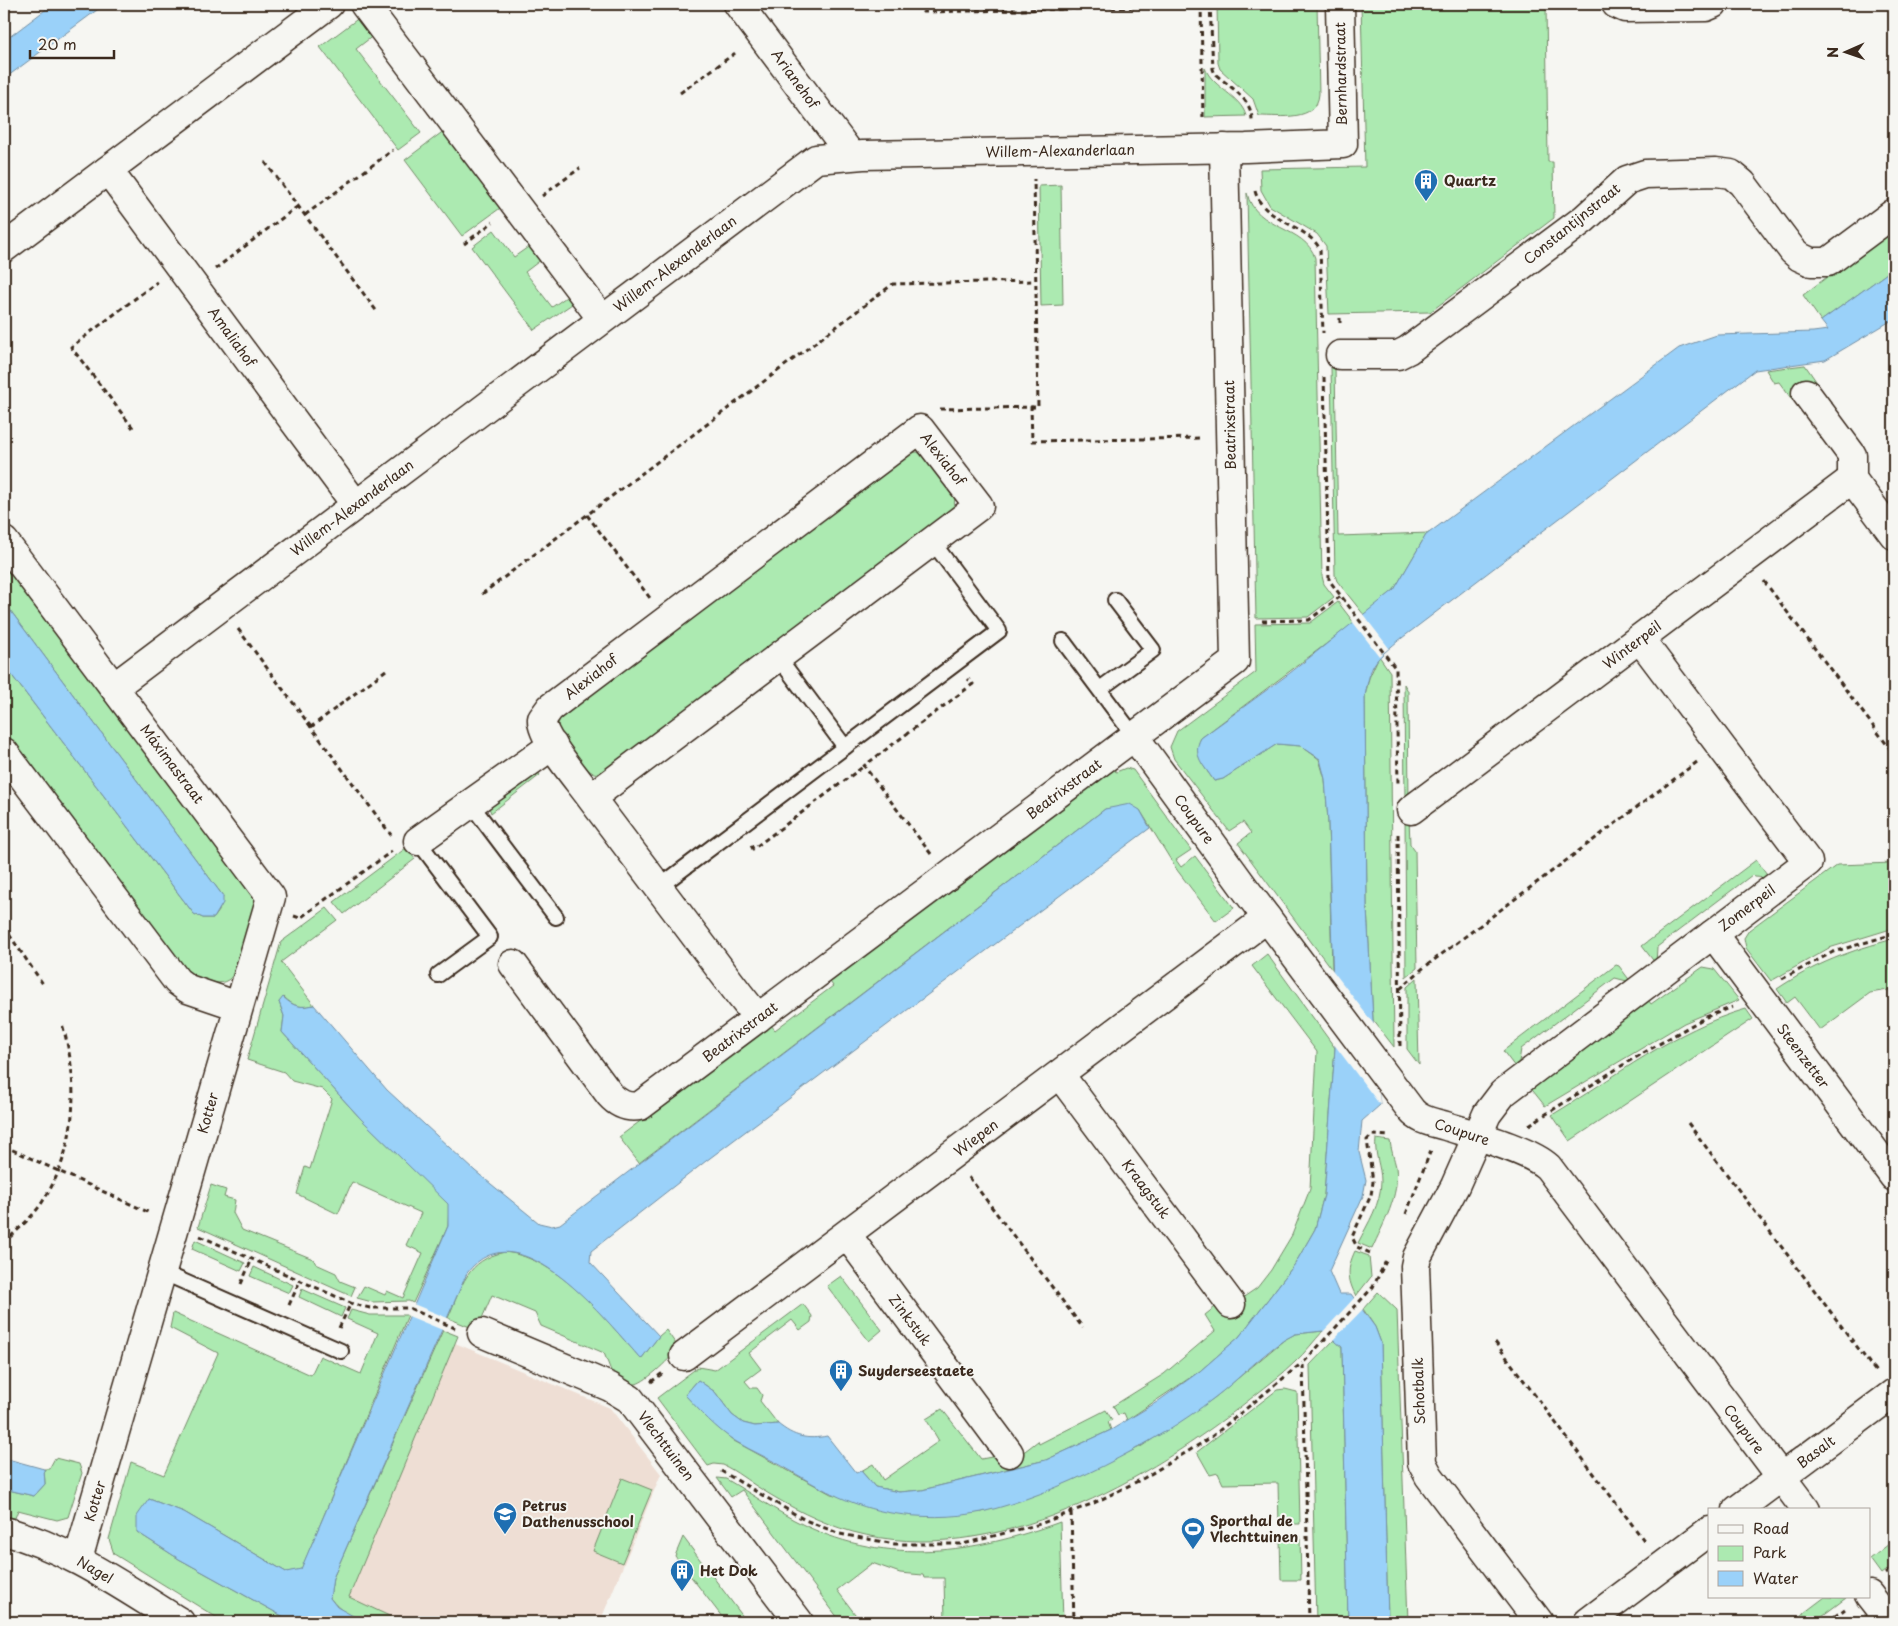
<svg xmlns="http://www.w3.org/2000/svg" width="1898" height="1626" viewBox="0 0 1898 1626" font-family="'Playpen Sans',sans-serif">
	<rect width="100%" height="100%" fill="#f6f6f2"/>
	<filter id="ink" filterUnits="userSpaceOnUse"><feTurbulence type="fractalNoise" baseFrequency=".02" numOctaves="2"/><feDisplacementMap in="SourceGraphic" scale="10" xChannelSelector="R" yChannelSelector="G"/><feConvolveMatrix kernelMatrix="1 2 1 2 8 2 1 2 1" color-interpolation-filters="sRGB"/></filter>
	<g filter="url(#ink)">
		<path fill="#eeded4" d="M455 1343 610 1408 661 1474 600 1622H402L349 1597Z"/>
		<g fill="#aceab1" stroke="#748a68">
			<path d="M1217 4H1317L1319 94C1317 122 1280 116 1259 116L1253 99 1220 69 1218 63Z"/>
			<path d="M1361 4H1546L1548 162H1553L1554 218 1430 312 1329 314 1326 246 1317 234 1270 206 1261 190 1260 169 1365 167Z"/>
			<path d="M360 17 374 35 356 49 421 133 398 150 320 47Z"/>
			<path d="M1205 68C1213 88 1241 96 1246 116L1205 117Z"/>
			<path d="M445 130 503 206 462 236 405 160Z"/>
			<path d="M1061 185 1063 305 1041 306 1039 186Z"/>
			<path d="M1247 193C1255 230 1306 226 1315 258L1322 576 1324 584 1334 597 1308 617 1256 618Z"/>
			<path d="M1894 227V268L1821 321 1803 295Z"/>
			<path d="M494 230 514 257 531 245 542 259 525 272 552 307 569 295 575 302 534 330 472 247Z"/>
			<path d="M1805 365 1818 384 1793 401 1779 382 1774 383 1766 370Z"/>
			<path d="M1335 366 1338 536 1430 533 1426 535 1394 590 1364 615 1337 581 1335 575 1331 367Z"/>
			<path d="M917 452 926 456 955 496 954 508 602 774C580 775 568 746 557 730L560 716 910 453Z"/>
			<path d="M4 562 254 895C256 912 250 925 246 940 243 950 241 961 236 970 225 995 195 978 180 967L4 734V665L194 914 203 918H214L219 911 223 896 4 602Z"/>
			<path d="M1338 602 1354 623 1201 738C1192 755 1205 767 1214 781L1223 779 1277 744 1301 746 1319 759 1325 779 1328 821 1332 970 1238 843 1251 833 1243 822 1229 831 1174 759 1170 747 1177 731 1256 672 1255 624 1310 623Z"/>
			<path d="M1379 656 1390 672 1394 1047 1373 1020 1367 908 1365 696 1369 678Z"/>
			<path d="M1404 684 1408 691 1409 804H1405Z"/>
			<path d="M1112 766 1116 772 1126 768 1133 770 1191 850 1176 860 1181 867 1195 856 1234 908 1216 921 1177 870 1140 810 1105 809 639 1163 619 1137 770 1024 775 1030 833 986 828 979Z"/>
			<path d="M535 768 540 775 491 813 488 805Z"/>
			<path d="M1405 817H1409L1410 844 1415 851 1417 968 1406 977Z"/>
			<path d="M406 848 415 859 344 914 334 902Z"/>
			<path d="M1756 860 1769 878 1755 877 1752 875 1657 947 1656 964 1642 946Z"/>
			<path d="M1894 863V928L1829 948 1771 981 1746 948 1744 938 1749 930 1837 865Z"/>
			<path d="M327 908 337 920 281 962 314 1005C300 1008 294 1007 284 997L279 1002 284 1016 282 1032 361 1119 449 1204 448 1226 413 1303 409 1301 372 1302 357 1298 364 1286 385 1295 387 1291 403 1298 423 1253 406 1245 421 1213 352 1182 338 1214 297 1194 305 1167 310 1169 332 1099 322 1089 292 1081 284 1072 247 1060 281 942Z"/>
			<path d="M1894 939V989L1870 993 1820 1030 1795 997 1787 1003 1777 989C1814 964 1851 950 1894 939Z"/>
			<path d="M1267 954 1335 1048 1324 1195 1315 1229 1295 1264 1239 1337 1200 1371 1127 1420 1124 1413 1118 1415 1113 1406 1164 1374 1215 1331 1205 1315 1219 1304 1226 1309 1257 1288 1271 1270 1292 1235 1310 1189 1317 1052 1252 966Z"/>
			<path d="M1616 965 1619 966 1631 982 1615 978 1521 1049 1519 1062 1515 1067 1503 1051Z"/>
			<path d="M1703 967 1714 969 1739 1000 1684 1023 1545 1106 1529 1086 1646 997 1651 1004Z"/>
			<path d="M1417 978 1419 1065 1407 1049V987Z"/>
			<path d="M1746 1009 1753 1019 1570 1141 1552 1115C1614 1078 1675 1029 1746 1009Z"/>
			<path d="M1376 1139 1390 1141C1391 1150 1394 1158 1396 1167 1400 1196 1383 1224 1372 1249L1358 1243C1368 1223 1381 1204 1381 1181 1381 1167 1374 1154 1376 1139Z"/>
			<path d="M211 1185 226 1190 224 1197 235 1200 233 1213 242 1230 313 1259 316 1264 336 1273 340 1281 355 1287 351 1296 198 1227Z"/>
			<path d="M195 1240 245 1263 241 1271 192 1249Z"/>
			<path d="M1355 1251 1369 1256 1371 1277 1356 1296C1347 1279 1347 1268 1355 1251Z"/>
			<path d="M505 1252C559 1258 606 1320 641 1359L659 1336 666 1330 678 1347C673 1357 647 1381 636 1384 629 1385 619 1378 613 1376L604 1353 541 1326 535 1313 492 1295 477 1330 448 1318C462 1286 466 1260 505 1252Z"/>
			<path d="M254 1267 293 1285 289 1293 250 1276Z"/>
			<path d="M841 1276 882 1330 869 1341 827 1286Z"/>
			<path d="M302 1289 345 1308 341 1317 299 1297Z"/>
			<path d="M1378 1292 1397 1310 1408 1622H1388L1381 1343 1375 1327 1363 1309Z"/>
			<path d="M803 1304 812 1316 811 1322 800 1330 792 1320 749 1353 761 1369 745 1381 751 1388H757L762 1395 760 1401 778 1424 755 1426 743 1423 732 1415 715 1392 698 1380 685 1395 715 1425 734 1441 831 1494 925 1516 952 1515 982 1512 1072 1479 1142 1446 1214 1398 1284 1340 1295 1334 1323 1331C1314 1341 1305 1353 1295 1362 1283 1374 1268 1385 1254 1396 1148 1481 994 1570 853 1532 820 1523 790 1507 761 1489 748 1481 736 1471 723 1465L714 1464 708 1466 657 1398 698 1367 715 1370Z"/>
			<path d="M351 1310 370 1315H408L301 1570 286 1572 184 1512 149 1499 137 1532 179 1559 293 1622H224L114 1554 109 1539 131 1462 164 1475 218 1353 170 1328 173 1313 311 1375 320 1356 361 1374 378 1333 347 1319Z"/>
			<path d="M443 1330 458 1336 349 1597 402 1622C372 1622 350 1624 330 1598L333 1578Z"/>
			<path d="M1334 1340 1342 1347 1348 1622H1316L1310 1365Z"/>
			<path d="M1285 1389 1297 1392 1300 1524H1279L1278 1483 1223 1484 1218 1473 1210 1475 1197 1452 1277 1390Z"/>
			<path d="M942 1409 981 1459 1025 1451 1038 1441 1039 1444 1106 1410 1112 1420 1108 1422 1111 1430 1046 1460 922 1490 899 1492 875 1487 861 1471 873 1464 883 1480 939 1441 926 1419Z"/>
			<path d="M55 1458 79 1464 82 1473 68 1517 57 1520 18 1510 15 1518 4 1516V1489L34 1496 45 1484 44 1469H49Z"/>
			<path d="M622 1478 652 1490 622 1563 593 1551Z"/>
			<path d="M717 1478 726 1479C752 1494 777 1512 804 1525 888 1566 975 1553 1060 1522L1063 1622H945L944 1578H924L923 1575 900 1573 872 1563 837 1590 861 1622H841L742 1490 731 1497Z"/>
			<path d="M1300 1536 1301 1580H1281L1280 1537Z"/>
			<path d="M683 1537 747 1622H726L675 1556Z"/>
			<path d="M1894 1540V1564L1881 1574 1870 1559Z"/>
			<path d="M1825 1597 1846 1598 1814 1622H1792Z"/>
		</g>
		<g fill="#9ad1f9" stroke="#748ea1">
			<path d="M53 4H105L4 79V41Z"/>
			<path d="M1894 268V319L1825 360 1755 370 1398 641C1373 662 1371 663 1365 696L1367 908 1373 1020 1380 1105 1362 1121 1359 1152 1366 1180 1363 1196 1329 1271 1339 1294H1351L1375 1327 1381 1343 1388 1622H1348L1342 1347 1323 1331 1295 1334 1284 1340C1259 1357 1238 1380 1214 1398 1155 1444 1055 1495 982 1512 953 1518 920 1518 891 1513 854 1507 823 1490 791 1471 773 1460 753 1452 735 1441 716 1429 700 1411 685 1395L698 1380 715 1392 732 1415 743 1423 755 1426 778 1424C794 1437 807 1440 827 1436L856 1473 861 1471 875 1487 899 1492 922 1490 1046 1460 1111 1430 1157 1402 1200 1371 1239 1337 1295 1264 1315 1229 1324 1195 1335 1048 1328 821 1325 779 1320 759 1301 746 1277 744 1223 779 1214 781C1205 766 1191 756 1201 738L1290 673 1394 590 1426 535 1679 348 1717 335 1813 332 1828 330 1821 321Z"/>
			<path d="M4 602 223 896V903L214 918H203L194 914 4 665Z"/>
			<path d="M1130 804 1140 810 1150 828 706 1161 591 1251 590 1262 659 1336 641 1359C608 1323 518 1205 467 1273L333 1578 330 1598 337 1607 364 1622H293L179 1559 137 1532V1516L149 1499 184 1512 286 1572 301 1569 448 1226V1204L361 1119 282 1032 284 1016 279 1002 283 997C294 1007 300 1008 314 1005L387 1090 475 1171 539 1223 552 1226 560 1224 1105 809Z"/>
			<path d="M4 1458 44 1469 45 1484 34 1496 4 1489Z"/>
		</g>
		<g fill="#f6f6f2">
			<path d="M1362 613 1389 648 1379 656 1352 621Z"/>
			<path d="M1330 967 1376 1027 1380 1105 1333 1043Z"/>
			<path d="M1356 1296 1364 1307 1363 1309 1332 1341 1321 1334Z"/>
			<path d="M411 1303 450 1319 445 1331 406 1315Z"/>
		</g>
		<g fill="none" stroke-linecap="round" stroke-linejoin="round">
			<g stroke="#3b2a1e" stroke-width="18">
				<g id="service">
					<path d="M1063 641 1134 736"/>
					<path d="M778 657 845 747"/>
					<path d="M1100 689 1153 650 1115 600"/>
					<path d="M470 803 556 917"/>
					<path d="M418 841 490 937 438 975"/>
					<path d="M659 887 999 631 932 541"/>
					<path d="M162 1272 341 1351"/>
				</g>
			</g>
			<g stroke="#3b2a1e" stroke-width="31">
				<g id="minor">
					<path d="M364 4 602 319"/>
					<path d="M738 4 851 155"/>
					<path d="M1616 4 1625 8 1706 7 1713 4"/>
					<path d="M108 170 356 505"/>
					<path d="M4 248 329 4"/>
					<path d="M1340 355H1398L1408 350 1584 219 1627 180 1645 174 1716 172 1731 174 1742 183 1793 251 1800 257 1811 262H1828L1894 213"/>
					<path d="M1806 393 1852 455V479"/>
					<path d="M4 541 271 897 78 1559"/>
					<path d="M114 687 816 159 863 155 1246 148 1343 144 1340 4"/>
					<path d="M1134 736 1246 890 1411 1110C1420 1121 1433 1122 1446 1126 1471 1134 1530 1150 1548 1167L1806 1510"/>
					<path d="M4 752 177 981 188 989 238 1006"/>
					<path d="M591 798 979 506 920 429 550 708 542 719C540 737 580 782 591 798L739 994 758 1018"/>
					<path d="M1411 810 1852 479 1894 535"/>
					<path d="M418 841 553 745"/>
					<path d="M1713 934 1894 1177"/>
					<path d="M513 964 610 1095C618 1104 627 1108 640 1106L1235 661 1224 148"/>
					<path d="M1060 1075 1231 1304"/>
					<path d="M847 1235 1009 1453"/>
					<path d="M482 1333 610 1387 630 1399 799 1622"/>
					<path d="M684 1356 1267 918"/>
					<path d="M1737 1510 1894 1393"/>
					<path d="M4 1531C69 1548 123 1587 180 1622"/>
					<path d="M1869 1595 1890 1622"/>
					<path d="M1539 1622 1429 1476 1422 1463 1415 1266 1417 1257 1455 1186 1487 1114 1503 1093 1808 862 1640 639"/>
					<path d="M1588 1622 1709 1531"/>
				</g>
			</g>
			<g stroke="#3b2a1e" stroke-width="3" stroke-dasharray="5 4" stroke-linecap="butt">
				<path d="M917 4 923 12 1201 6"/>
				<path d="M1201 4 1203 121"/>
				<path d="M1210 4 1213 69 1215 74C1230 87 1252 99 1252 120"/>
				<path d="M680 93 738 51"/>
				<path d="M265 162 378 313"/>
				<path d="M1255 191C1263 222 1305 223 1320 249L1323 333"/>
				<path d="M542 196 580 168"/>
				<path d="M305 215 393 150"/>
				<path d="M464 244 493 222"/>
				<path d="M215 269 298 206"/>
				<path d="M1340 318V327"/>
				<path d="M1324 377 1329 580 1396 669 1398 785"/>
				<path d="M1033 407H1031L1032 441 1202 438"/>
				<path d="M940 409 1038 407 1034 179"/>
				<path d="M133 428 71 347 157 282"/>
				<path d="M587 515 650 598"/>
				<path d="M1764 581 1894 754"/>
				<path d="M482 594 893 284 1035 281"/>
				<path d="M1262 621 1309 620 1341 596"/>
				<path d="M238 629 311 727"/>
				<path d="M386 670 311 727 391 835"/>
				<path d="M1398 834 1400 1048"/>
				<path d="M751 845 753 849 864 766"/>
				<path d="M931 854 864 766 973 684 968 679"/>
				<path d="M294 916 300 918 392 851"/>
				<path d="M4 927 43 984"/>
				<path d="M1782 979 1833 952 1894 934"/>
				<path d="M1400 989 1422 969 1697 762"/>
				<path d="M1688 1123 1876 1372"/>
				<path d="M1529 1125 1626 1063 1706 1017 1733 1007"/>
				<path d="M4 1146 150 1213"/>
				<path d="M969 1177 1083 1328"/>
				<path d="M1406 1214 1431 1150"/>
				<path d="M200 1236 353 1304 370 1308H409L455 1328"/>
				<path d="M4 1243C17 1230 33 1217 43 1201 77 1149 80 1082 62 1024"/>
				<path d="M1370 1253 1357 1247 1352 1237 1371 1195 1373 1182 1367 1140 1372 1135 1390 1136"/>
				<path d="M241 1284 252 1259"/>
				<path d="M289 1305 300 1281"/>
				<path d="M339 1328 351 1303"/>
				<path d="M1495 1342 1646 1543"/>
				<path d="M651 1382 664 1372"/>
				<path d="M721 1471 805 1520 840 1534 895 1544H963L1040 1524 1094 1503 1144 1478 1210 1438 1302 1363"/>
				<path d="M1071 1512 1074 1622"/>
				<path d="M1885 1574 1894 1567"/>
				<path d="M1309 1622 1303 1363 1373 1287 1386 1261"/>
				<path d="M1827 1622 1845 1609"/>
			</g>
			<use href="#service" stroke="#f6f6f2" stroke-width="14"/>
			<use href="#minor" stroke="#f6f6f2" stroke-width="28"/>
		</g>
	</g>
	<defs>
		<g id="building-pin" transform="scale(1.25)"><path d="M0 17L-7.5 6A9.5 9.5 0 1 1 7.5 6Z" fill="#1f6fb2" stroke="#f6f6f2"/><path d="M-4-6H4V6H1V3H-1V6H-4ZM-2.5-4.3h1.7v1.8h-1.7ZM.8-4.3h1.7v1.8H.8ZM-2.5-1h1.7V.8h-1.7ZM.8-1h1.7V.8H.8Z" fill="#fff"/></g>
		<g id="school-pin" transform="scale(1.25)"><path d="M0 17L-7.5 6A9.5 9.5 0 1 1 7.5 6Z" fill="#1f6fb2" stroke="#f6f6f2"/><path d="M0-5L7-2L0 1L-7-2ZM-4 1L0 2.5L4 1V4Q0 6-4 4Z" fill="#fff"/></g>
		<g id="stadium-pin" transform="scale(1.25)"><path d="M0 17L-7.5 6A9.5 9.5 0 1 1 7.5 6Z" fill="#1f6fb2" stroke="#f6f6f2"/><path d="M0-5a6.5 5 0 1 0 0 10a6.5 5 0 1 0 0-10ZM-3.5-1.8h7v3.6h-7Z" fill="#fff"/></g>
	</defs>
	<g fill-rule="evenodd">
		<use href="#building-pin" x="1426" y="181"/>
		<use href="#building-pin" x="841" y="1371"/>
		<use href="#school-pin" x="505" y="1514"/>
		<use href="#stadium-pin" x="1193" y="1529"/>
		<use href="#building-pin" x="682" y="1571"/>
	</g>
	<g text-anchor="middle" stroke-width="4" stroke-linejoin="round" paint-order="stroke">
		<g font-size="14" fill="#3b2a1e" stroke="#f6f6f2">
			<text transform="translate(1341 74) rotate(-91)" y="5">Bernhardstraat</text>
			<text transform="translate(795 79) rotate(54)" y="5">Arianehof</text>
			<text transform="translate(1060 151) rotate(-1)" y="5">Willem-Alexanderlaan</text>
			<text transform="translate(1572 224) rotate(-39)" y="5">Constantijnstraat</text>
			<text transform="translate(675 264) rotate(-37)" y="5">Willem-Alexanderlaan</text>
			<text transform="translate(232 337) rotate(54)" y="5">Amaliahof</text>
			<text transform="translate(1230 425) rotate(-91)" y="5">Beatrixstraat</text>
			<text transform="translate(943 459) rotate(52)" y="5">Alexiahof</text>
			<text transform="translate(352 508) rotate(-37)" y="5">Willem-Alexanderlaan</text>
			<text transform="translate(1632 645) rotate(-37)" y="5">Winterpeil</text>
			<text transform="translate(591 677) rotate(-38)" y="5">Alexiahof</text>
			<text transform="translate(172 764) rotate(53)" y="5">Máximastraat</text>
			<text transform="translate(1064 789) rotate(-37)" y="5">Beatrixstraat</text>
			<text transform="translate(1194 819) rotate(54)" y="5">Coupure</text>
			<text transform="translate(1747 908) rotate(-37)" y="5">Zomerpeil</text>
			<text transform="translate(740 1032) rotate(-37)" y="5">Beatrixstraat</text>
			<text transform="translate(1803 1056) rotate(53)" y="5">Steenzetter</text>
			<text transform="translate(208 1113) rotate(-74)" y="5">Kotter</text>
			<text transform="translate(1462 1132) rotate(18)" y="5">Coupure</text>
			<text transform="translate(976 1138) rotate(-37)" y="5">Wiepen</text>
			<text transform="translate(1146 1189) rotate(53)" y="5">Kraagstuk</text>
			<text transform="translate(910 1320) rotate(53)" y="5">Zinkstuk</text>
			<text transform="translate(1419 1391) rotate(-92)" y="5">Schotbalk</text>
			<text transform="translate(1744 1429) rotate(53)" y="5">Coupure</text>
			<text transform="translate(666 1446) rotate(53)" y="5">Vlechttuinen</text>
			<text transform="translate(1816 1452) rotate(-37)" y="5">Basalt</text>
			<text transform="translate(95 1501) rotate(-73)" y="5">Kotter</text>
			<text transform="translate(95 1570) rotate(31)" y="5">Nagel</text>
		</g>
		<g font-size="14" font-weight="bold" fill="#3b2a1e" stroke="#f6f6f2" text-anchor="start">
			<text x="1444" y="186">Quartz</text>
			<text x="858" y="1376">Suyderseestaete</text>
			<text x="522" y="1511">Petrus<tspan x="522" dy="16">Dathenusschool</tspan></text>
			<text x="1210" y="1526">Sporthal de<tspan x="1210" dy="16">Vlechttuinen</tspan></text>
			<text x="700" y="1576">Het Dok</text>
		</g>
	</g>
	<rect width="1898" height="1626" fill="none" stroke="#f6f6f2" stroke-width="20"/>
	<rect x="10" y="10" width="1878" height="1606" fill="none" stroke="#3b2a1e" stroke-width="2" filter="url(#ink)"/>
	<rect x="1708" y="1508" width="162" height="90" fill="#f6f6f2" stroke="#aba49d"/>
	<rect x="1718" y="1525" width="25" height="8" fill="#f6f6f2" stroke="#aba49d"/>
	<text x="1753" y="1534" font-size="15" fill="#3b2a1e">Road</text>
	<rect x="1718" y="1546" width="25" height="15" fill="#aceab1" stroke="#aba49d"/>
	<text x="1753" y="1558" font-size="15" fill="#3b2a1e">Park</text>
	<rect x="1718" y="1571" width="25" height="15" fill="#9ad1f9" stroke="#aba49d"/>
	<text x="1753" y="1584" font-size="15" fill="#3b2a1e">Water</text>
	<g transform="translate(1846 52) rotate(268)" stroke="#f6f6f2" stroke-width="4" paint-order="stroke">
	<path d="M0-4L9 19L0 12L-9 19Z" fill="#3b2a1e"/>
	<text y="-8" font-size="14" font-weight="bold" text-anchor="middle" fill="#3b2a1e">N</text>
	</g>
	<path d="M30 50v8h84v-8" fill="none" stroke="#3b2a1e" stroke-width="2.5"/>
	<text x="38" y="50" font-size="15" fill="#3b2a1e" stroke="#f6f6f2" stroke-width="4" paint-order="stroke">20 m</text>
</svg>
